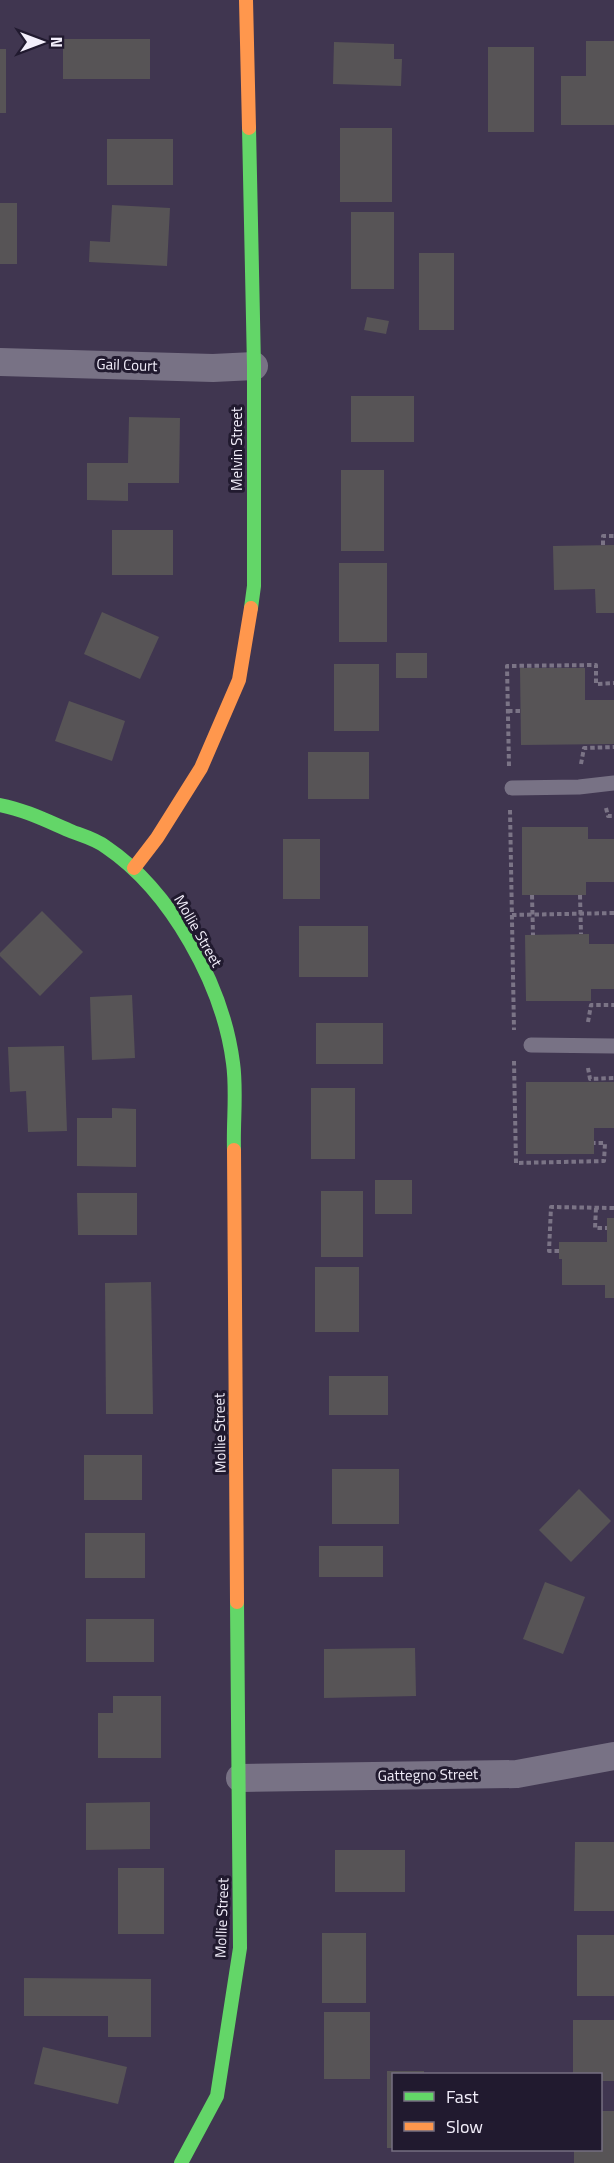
<svg xmlns="http://www.w3.org/2000/svg" width="614" height="2163" viewBox="0 0 614 2163" font-family="'Titillium Web',sans-serif">
	<rect width="100%" height="100%" fill="#403650"/>
	<g fill="#575456">
		<rect x="63" y="39" width="87" height="40"/>
		<path d="M586 41H614V125H561V76H586Z"/>
		<path d="M334 42 394 44V59H402L401 86 333 84Z"/>
		<rect x="488" y="47" width="46" height="85"/>
		<rect x="0" y="49" width="6" height="64"/>
		<rect x="340" y="128" width="52" height="74"/>
		<rect x="107" y="139" width="66" height="46"/>
		<rect x="0" y="203" width="17" height="61"/>
		<path d="M112 205 170 208 167 266 89 262 90 241 110 242Z"/>
		<rect x="351" y="212" width="43" height="77"/>
		<rect x="419" y="253" width="35" height="77"/>
		<path d="M367 317 389 321 386 334 364 330Z"/>
		<rect x="351" y="396" width="63" height="46"/>
		<path d="M129 417 180 418 179 483H128V501L87 500V463H128Z"/>
		<rect x="341" y="470" width="43" height="81"/>
		<rect x="112" y="530" width="61" height="45"/>
		<path d="M614 545V613H596L595 589 554 590 553 546Z"/>
		<rect x="339" y="563" width="48" height="79"/>
		<path d="M102 612 159 637 140 679 84 654Z"/>
		<rect x="396" y="653" width="31" height="25"/>
		<rect x="334" y="664" width="45" height="67"/>
		<path d="M520 668H585V700H614V744L521 745Z"/>
		<path d="M69 701 125 721 112 761 55 741Z"/>
		<rect x="308" y="752" width="61" height="47"/>
		<path d="M522 827H588V839H614V882H586V895H522Z"/>
		<rect x="283" y="839" width="37" height="60"/>
		<path d="M42 911 83 952 40 996 0 956V953Z"/>
		<rect x="299" y="926" width="69" height="51"/>
		<path d="M589 934V944H614V989H591V1001H526L525 935Z"/>
		<path d="M132 995 135 1058 92 1060 90 997Z"/>
		<rect x="316" y="1023" width="67" height="41"/>
		<path d="M64 1046 67 1131 28 1132 26 1091 10 1092 8 1047Z"/>
		<path d="M526 1082H614V1128H594V1154H526Z"/>
		<rect x="311" y="1088" width="44" height="71"/>
		<path d="M112 1108 136 1109V1167L77 1166V1118H112Z"/>
		<rect x="375" y="1180" width="37" height="34"/>
		<rect x="321" y="1191" width="42" height="66"/>
		<path d="M77 1193H137V1235H78Z"/>
		<path d="M607 1218H614V1298H605V1285H562V1259H559V1242H607Z"/>
		<rect x="315" y="1267" width="44" height="65"/>
		<path d="M151 1282 153 1414H106L105 1283Z"/>
		<rect x="329" y="1376" width="59" height="39"/>
		<rect x="84" y="1455" width="58" height="45"/>
		<rect x="332" y="1469" width="67" height="55"/>
		<path d="M579 1489 611 1521 571 1562 539 1530Z"/>
		<rect x="85" y="1533" width="60" height="45"/>
		<rect x="319" y="1546" width="64" height="31"/>
		<path d="M545 1582 585 1597 563 1654 523 1639Z"/>
		<rect x="86" y="1619" width="68" height="43"/>
		<path d="M415 1648 416 1696 324 1698V1649Z"/>
		<path d="M113 1696H161V1758H98V1713H113Z"/>
		<path d="M150 1802V1849L86 1850V1803Z"/>
		<path d="M575 1842H614V1911H574Z"/>
		<rect x="335" y="1850" width="70" height="42"/>
		<rect x="118" y="1868" width="46" height="66"/>
		<rect x="322" y="1933" width="44" height="70"/>
		<rect x="577" y="1935" width="37" height="61"/>
		<path d="M24 1978 151 1979V2037H108V2016H24Z"/>
		<rect x="324" y="2012" width="46" height="67"/>
		<path d="M573 2020H614V2081H600V2074H573Z"/>
		<path d="M43 2047 127 2067 118 2104 34 2084Z"/>
		<path d="M387 2071H424V2074H394V2148H387Z"/>
		<path d="M600 2111H614V2163H574V2150H600Z"/>
	</g>
	<g fill="none" stroke-linecap="round" stroke-linejoin="round">
		<g stroke="#7b7486" stroke-width="4" stroke-dasharray="4.5 3" stroke-linecap="butt">
			<path d="M603 545V536H614"/>
			<path d="M508 711H521"/>
			<path d="M581 764 584 748 614 747"/>
			<path d="M509 766 507 666 596 665V684L614 683"/>
			<path d="M606 808 608 816H614"/>
			<path d="M510 810 514 1030"/>
			<path d="M532 895 533 935"/>
			<path d="M580 895 581 934"/>
			<path d="M512 915 614 913"/>
			<path d="M588 1022 591 1005H614"/>
			<path d="M514 1061 516 1163 604 1161 605 1143H594"/>
			<path d="M588 1068 590 1079 614 1078"/>
			<path d="M596 1208 595 1228H607"/>
			<path d="M559 1251H549L551 1207 614 1208"/>
		</g>
		<g stroke="#787285" stroke-width="15">
			<path d="M512 788 579 787 614 783"/>
			<path d="M531 1045 614 1046"/>
		</g>
		<g stroke="#787285" stroke-width="28">
			<path d="M0 362 213 368 254 366"/>
			<path d="M240 1778 517 1774 614 1756"/>
		</g>
		<g stroke="#63d668" stroke-width="14">
			<path d="M249 128 254 366V586L251 608"/>
			<path d="M0 805C26 810 49 822 73 832 84 836 97 840 106 847 171 891 223 985 233 1063 237 1091 233 1121 234 1150"/>
			<path d="M181 2163 217 2096 240 1948 237 1602"/>
		</g>
		<g stroke="#ff974d" stroke-width="14">
			<path d="M246 0 249 128"/>
			<path d="M134 868 157 838 201 768 239 680 251 608"/>
			<path d="M234 1150 237 1602"/>
		</g>
	</g>
	<g text-anchor="middle" stroke-width="6" stroke-linejoin="round" paint-order="stroke">
		<g font-size="15" fill="#f3effb" stroke="#211a2f">
			<text transform="translate(127 365) rotate(2)" y="5">Gail Court</text>
			<text transform="translate(237 449) rotate(-90)" y="5">Melvin Street</text>
			<text transform="translate(198 931) rotate(60)" y="5">Mollie Street</text>
			<text transform="translate(220 1433) rotate(-91)" y="5">Mollie Street</text>
			<text transform="translate(428 1775) rotate(-1)" y="5">Gattegno Street</text>
			<text transform="translate(222 1918) rotate(-88)" y="5">Mollie Street</text>
		</g>
	</g>
	<rect x="392" y="2073" width="210" height="78" fill="#211a2f" stroke="#756f81" stroke-width="1.5"/>
	<rect x="404" y="2092" width="30" height="9" fill="#63d668" stroke="#756f81" stroke-width="1.5"/>
	<text x="446" y="2103" font-size="18" fill="#f3effb">Fast</text>
	<rect x="404" y="2122" width="30" height="9" fill="#ff974d" stroke="#756f81" stroke-width="1.5"/>
	<text x="446" y="2133" font-size="18" fill="#f3effb">Slow</text>
	<g transform="translate(42 42) rotate(90)" stroke="#211a2f" stroke-width="4.5" paint-order="stroke">
	<path d="M0-4.5L10 22L0 15L-10 22Z" fill="#f3effb"/>
	<text y="-9" font-size="16" font-weight="bold" text-anchor="middle" fill="#f3effb">N</text>
	</g>
</svg>
